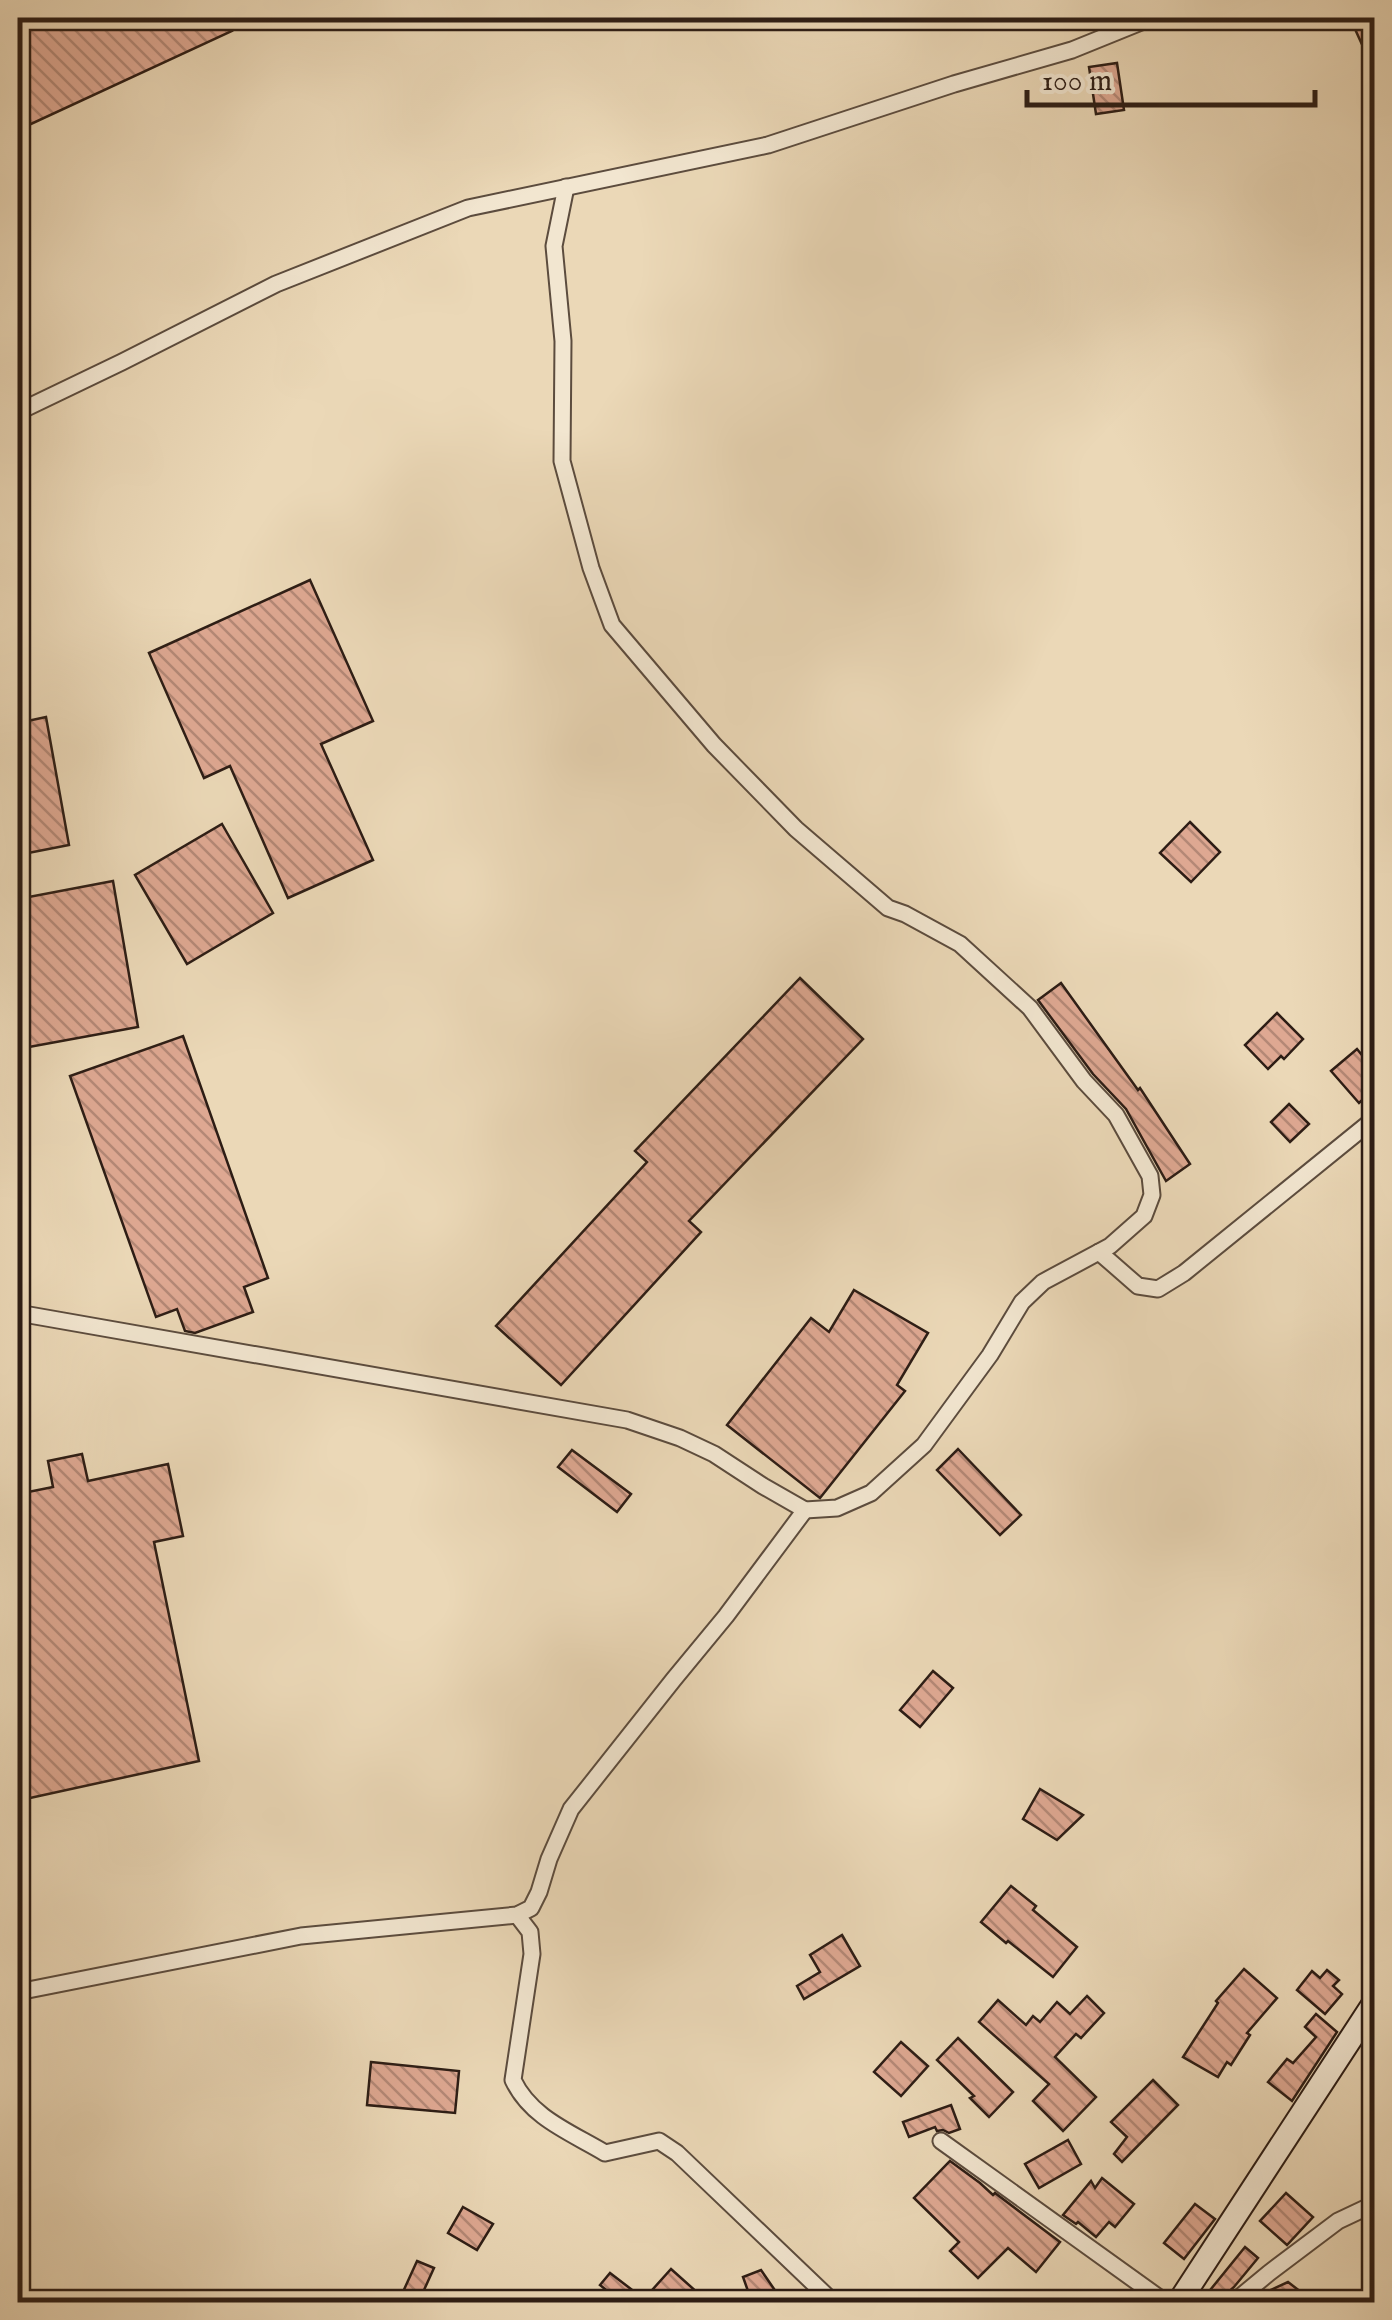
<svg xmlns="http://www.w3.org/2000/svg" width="1392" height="2320" viewBox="0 0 1392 2320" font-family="'IM FELL English',serif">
	<defs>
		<pattern id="building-back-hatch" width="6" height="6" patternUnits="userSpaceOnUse" patternTransform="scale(2.5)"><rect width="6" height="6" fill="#dea892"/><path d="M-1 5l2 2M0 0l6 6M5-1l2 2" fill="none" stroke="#b48876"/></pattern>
	</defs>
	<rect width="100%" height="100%" fill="#ebd8b7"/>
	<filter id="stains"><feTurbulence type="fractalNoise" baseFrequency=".002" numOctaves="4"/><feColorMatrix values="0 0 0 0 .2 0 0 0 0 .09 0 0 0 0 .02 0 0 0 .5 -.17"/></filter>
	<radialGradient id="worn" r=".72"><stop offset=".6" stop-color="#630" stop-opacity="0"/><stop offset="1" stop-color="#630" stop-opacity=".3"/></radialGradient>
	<g fill="url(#building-back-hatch)" stroke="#2d1d15" stroke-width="2.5">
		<path d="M18 18H226L232 31 18 130Z"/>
		<path d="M1350 18H1374V71Z"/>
		<path d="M1117 63 1124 110 1096 114 1089 67Z"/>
		<path d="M310 580 373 721 321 744 373 860 288 898 230 766 204 778 149 653Z"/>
		<path d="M46 717 69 845 18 855V723Z"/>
		<path d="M1190 822 1220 852 1191 882 1160 853Z"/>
		<path d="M222 824 273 913 187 964 135 875Z"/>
		<path d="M113 881 138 1027 18 1049V899Z"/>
		<path d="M800 978 863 1039 689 1221 701 1232 561 1385 496 1326 647 1162 635 1151Z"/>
		<path d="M1061 983 1138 1090 1140 1088 1190 1164 1166 1181 1126 1109 1093 1074 1038 1000Z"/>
		<path d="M1277 1013 1303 1039 1284 1059 1281 1056 1268 1069 1245 1045Z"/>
		<path d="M183 1036 268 1278 244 1287 253 1312 195 1333 185 1331 177 1309 156 1317 70 1076Z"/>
		<path d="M1357 1049 1374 1070V1089L1359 1103 1331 1071Z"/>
		<path d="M1289 1104 1309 1124 1290 1142 1271 1122Z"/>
		<path d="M854 1290 928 1333 897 1385 905 1391 820 1498 727 1425 811 1318 829 1332Z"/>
		<path d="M958 1449 1021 1515 1000 1535 937 1470Z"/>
		<path d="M572 1450 631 1494 617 1512 558 1467Z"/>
		<path d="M82 1454 88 1481 168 1464 183 1536 154 1542 199 1761 30 1798 18 1736V1494L53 1487 48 1461Z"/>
		<path d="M933 1671 953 1688 920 1727 900 1710Z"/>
		<path d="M1040 1789 1083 1815 1057 1840 1023 1819Z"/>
		<path d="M1011 1886 1036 1906 1033 1910 1077 1947 1053 1977 1008 1941 1006 1943 981 1922Z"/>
		<path d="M842 1935 860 1966 804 1999 797 1986 820 1972 810 1955Z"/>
		<path d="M1244 1969 1277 1998 1247 2033 1250 2035 1231 2065 1227 2062 1218 2077 1183 2057 1218 2003 1216 2001Z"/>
		<path d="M1327 1970 1339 1980 1333 1986 1342 1994 1325 2014 1297 1990 1312 1971 1320 1978Z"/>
		<path d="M1087 1996 1104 2013 1081 2038 1076 2034 1055 2057 1096 2097 1063 2131 1033 2101 1049 2084 979 2022 998 2000 1026 2025 1033 2016 1040 2022 1057 2002 1070 2014Z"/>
		<path d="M1316 2014 1337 2032 1292 2101 1268 2082 1287 2059 1293 2063 1316 2037 1305 2027Z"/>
		<path d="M958 2038 1013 2092 989 2117 970 2098 974 2096 937 2060Z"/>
		<path d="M901 2042 928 2066 901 2096 874 2072Z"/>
		<path d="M371 2062 459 2071 455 2113 367 2105Z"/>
		<path d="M1153 2080 1178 2105 1122 2162 1114 2154 1127 2137 1111 2122Z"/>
		<path d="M951 2105 960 2129 949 2133 943 2130 937 2131 935 2127 909 2137 903 2122Z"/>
		<path d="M1068 2140 1081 2164 1039 2188 1025 2164Z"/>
		<path d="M950 2161 980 2183 993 2195 995 2193 1060 2242 1036 2272 1008 2248 978 2278 950 2251 959 2242 914 2198Z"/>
		<path d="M1102 2178 1134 2204 1115 2227 1109 2222 1096 2237 1078 2222 1076 2224 1063 2215 1091 2181 1095 2188Z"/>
		<path d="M1286 2193 1313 2217 1287 2245 1260 2221Z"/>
		<path d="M1195 2204 1215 2219 1184 2259 1164 2243Z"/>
		<path d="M463 2207 493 2224 477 2250 448 2233Z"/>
		<path d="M1245 2247 1258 2258 1234 2287 1224 2296H1221L1211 2289Z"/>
		<path d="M417 2261 434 2268 419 2301 402 2294Z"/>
		<path d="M671 2269 708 2302H621L600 2285 610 2273 644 2299Z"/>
		<path d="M761 2270 783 2302H730L748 2291 743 2277Z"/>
		<path d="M1288 2282 1314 2302H1251L1262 2294Z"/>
	</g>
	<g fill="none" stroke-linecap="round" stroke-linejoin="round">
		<g stroke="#5c4c3e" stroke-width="19">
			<g id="street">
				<path d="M18 412 122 362 276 284 468 208 768 145 954 84 1072 50 1151 18"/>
				<path d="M1099 1252 1138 1286 1158 1289 1184 1273 1374 1119"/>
				<path d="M18 1313 627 1420 680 1438 714 1454 763 1486 805 1510 837 1508 871 1493 924 1445 990 1355 1022 1302 1043 1282 1110 1246 1144 1216 1152 1195 1150 1176 1116 1115 1084 1081 1030 1008 960 944 905 914 888 908 796 829 714 745 612 625 591 568 562 461 563 341 554 246 566 187"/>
				<path d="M517 1915 530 1932 532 1954 513 2080C531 2118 570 2132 605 2153L659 2141 677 2153 833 2302"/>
				<path d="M18 1992 301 1936 517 1915 531 1908 539 1892 549 1859 571 1809 674 1679 726 1616 805 1510"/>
				<path d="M941 2141 1165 2302"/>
				<path d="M1234 2302 1269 2273 1338 2221 1374 2204"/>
			</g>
		</g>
		<g stroke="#2d1d15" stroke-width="26">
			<path id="secondary" d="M1179 2302 1374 2003"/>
		</g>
		<use href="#street" stroke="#f2e6d0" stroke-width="15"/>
		<use href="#secondary" stroke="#f2e6d0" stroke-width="22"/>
	</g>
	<rect width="1392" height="2320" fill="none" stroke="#ebd8b7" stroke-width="60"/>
	<rect x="20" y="20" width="1352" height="2280" fill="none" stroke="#2d1d15" stroke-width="5"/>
	<rect x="30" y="30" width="1332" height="2260" fill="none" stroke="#2d1d15" stroke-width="2.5"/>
	<path d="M1027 90v15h288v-15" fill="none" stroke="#2d1d15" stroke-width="5"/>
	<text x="1042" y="90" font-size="30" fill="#2d1d15" stroke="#f2e6d0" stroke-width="8" paint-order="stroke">100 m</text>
	<rect width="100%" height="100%" filter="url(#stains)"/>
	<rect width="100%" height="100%" fill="url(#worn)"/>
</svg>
